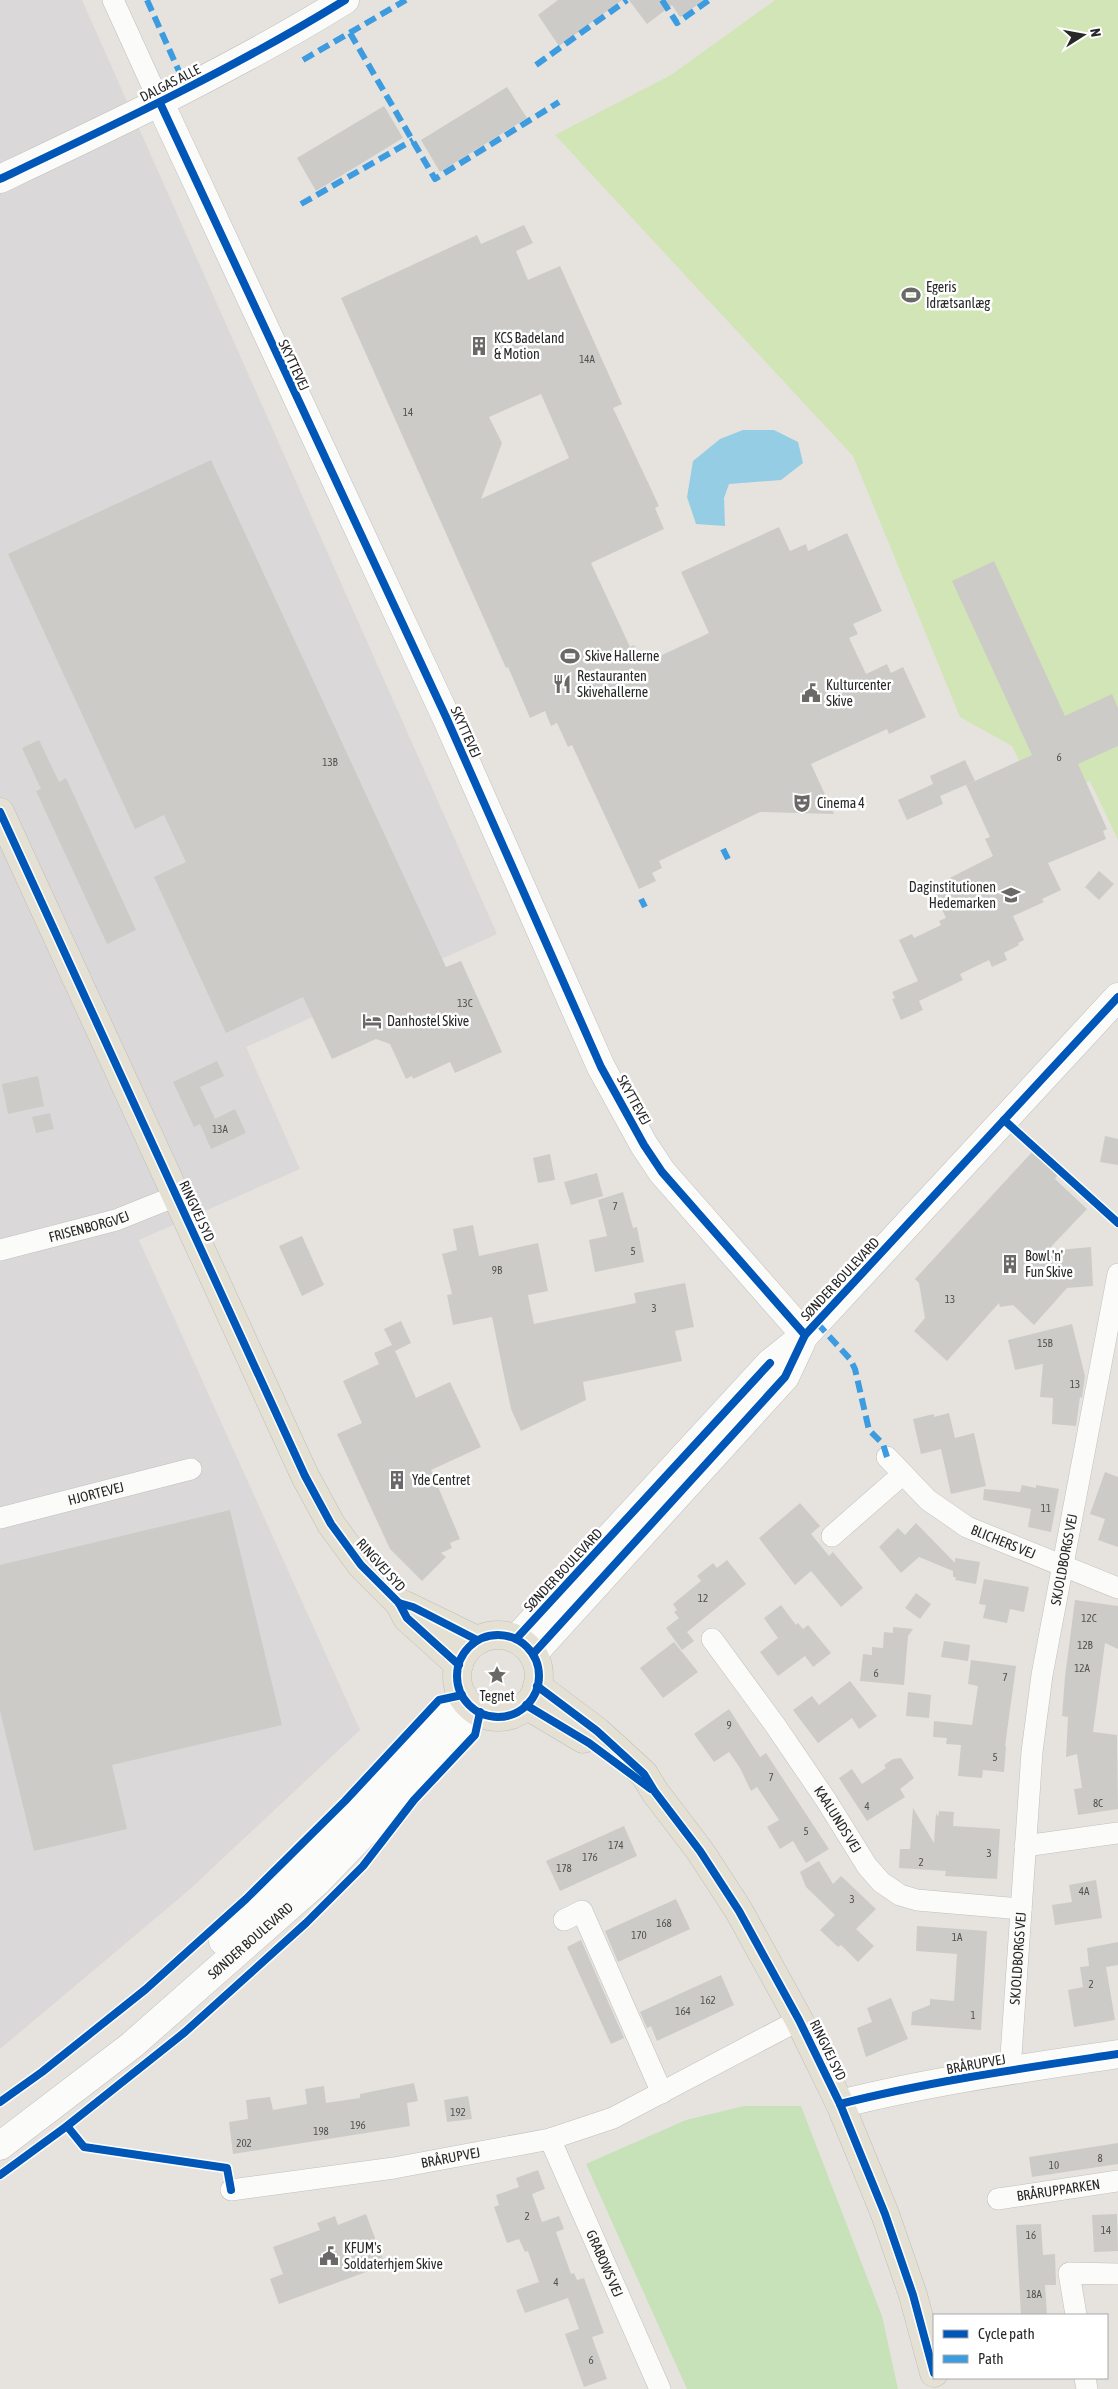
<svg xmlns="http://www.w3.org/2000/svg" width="1118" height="2389" viewBox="0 0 1118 2389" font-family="'Asap Condensed',sans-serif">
	<rect width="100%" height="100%" fill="#e6e3de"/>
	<path fill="#dbd8da" d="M0 0H82L497 934 246 1047 300 1169 139 1240 360 1730 188 1891 0 2049Z"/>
	<path fill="#c7e1b8" d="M744 2106H801L882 2316 898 2389H687L586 2164 686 2120Z"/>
	<path fill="#d1e5b6" d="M775 0H1118V840L1090 781 1063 791 1031 785 1012 746 960 717 853 456 555 135 671 75Z"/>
	<path fill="#95cde5" d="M743 430H774L798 442 803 463 781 480 729 484 724 498 725 526 696 524 687 497 693 461 720 439Z"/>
	<g fill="#cdcbc7" fill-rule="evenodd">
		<path d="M558 0H622L559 46 538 15Z"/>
		<path d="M629 0H704L680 17 672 5 647 24Z"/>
		<path d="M507 87 527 118 440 172 421 140Z"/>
		<path d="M384 106 403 138 316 191 297 158Z"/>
		<path d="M524 225 533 243 516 251 528 280 560 266 622 404 613 408 659 506 655 508 664 529 591 563 630 647 634 645 643 664 709 633 681 572 779 527 790 551 806 544 808 551 847 533 882 611 853 624 858 634 849 638 866 674 887 664 891 673 903 667 926 717 889 734 887 729 811 764 834 814 760 812 659 861 662 868 652 873 656 881 639 889 572 745 568 747 557 723 551 726 545 711 530 718 508 667 506 668 341 298 477 235 481 244ZM541 394 569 458 481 499 502 443 489 417Z"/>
		<path d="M211 460 446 967 461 961 502 1052 455 1073 450 1062 413 1079 412 1076 406 1079 390 1044 376 1039 332 1059 303 997 226 1033 154 877 186 862 164 815 135 829 8 554Z"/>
		<path d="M994 561 1065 716 1112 694 1118 708V746L1078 764 1107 829 1103 831 1106 839 1048 863 1061 890 1042 899 1044 902 1013 916 1024 940 1018 943 1019 945 1004 953 1007 960 992 967 989 960 960 974 963 980 919 1001 923 1010 901 1020 892 999 895 998 892 992 918 981 899 940 912 934 914 938 941 925 939 921 946 918 932 887 993 856 985 839 990 837 966 785 1032 755 952 581Z"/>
		<path d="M39 740 59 782 66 778 136 930 107 944 36 791 41 789 22 748Z"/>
		<path d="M965 760 975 781 940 796 943 804 907 820 898 800 933 784 930 776Z"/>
		<path d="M1099 871 1114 884 1099 900 1085 887Z"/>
		<path d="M217 1061 224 1076 200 1087 215 1119 235 1109 246 1133 211 1149 200 1124 194 1127 173 1082Z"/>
		<path d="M38 1076 44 1106 8 1114 2 1084Z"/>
		<path d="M50 1113 54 1129 36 1133 32 1117Z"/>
		<path d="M1105 1136 1118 1139V1165L1100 1162Z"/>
		<path d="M1034 1150 1059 1173 1055 1179 1087 1209 1047 1251 1091 1247 1093 1286 1067 1288 1034 1325 1013 1305 1000 1307 999 1303 947 1361 914 1331 925 1318 919 1283 915 1279Z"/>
		<path d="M550 1154 555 1180 538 1183 533 1158Z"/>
		<path d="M597 1173 603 1196 571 1205 564 1182Z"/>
		<path d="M623 1192 633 1228 637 1227 644 1262 595 1272 589 1240 607 1236 598 1200Z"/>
		<path d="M473 1225 479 1256 538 1243 548 1291 528 1295 534 1324 636 1303 634 1293 685 1283 694 1327 675 1331 682 1361 583 1382 586 1400 521 1431 511 1409 492 1317 453 1325 447 1295 452 1294 442 1254 457 1250 453 1229Z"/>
		<path d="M302 1236 324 1285 302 1296 279 1246Z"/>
		<path d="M401 1321 411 1343 395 1351 416 1398 450 1382 481 1447 431 1470 460 1539 450 1543 452 1548 441 1553 446 1557 422 1581 390 1549 337 1434 362 1423 343 1381 379 1364 374 1353 392 1345 384 1329Z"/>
		<path d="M1072 1324 1085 1376 1082 1398 1080 1397 1076 1426 1052 1424 1053 1398 1040 1397 1043 1364 1015 1370 1008 1340Z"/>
		<path d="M949 1413 955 1438 974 1433 986 1486 951 1494 941 1449 921 1454 913 1419 934 1414V1417Z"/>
		<path d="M1105 1472 1118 1477V1547L1098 1540 1105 1519 1090 1514Z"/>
		<path d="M1022 1485 1036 1488V1485L1059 1489 1051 1532 1028 1527 1031 1509 983 1500 984 1489 1020 1492Z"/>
		<path d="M800 1503 820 1526 811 1534 829 1556 833 1552 863 1588 841 1607 811 1571 795 1585 759 1538Z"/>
		<path d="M230 1510 282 1725 112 1765 127 1829 34 1851 0 1711V1565Z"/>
		<path d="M916 1523 955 1563V1558L980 1562 976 1584 955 1580 956 1577H953V1571L919 1557 901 1573 879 1547 898 1528 905 1535Z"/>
		<path d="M727 1560 746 1584 687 1632 694 1641 682 1650 666 1628 679 1618 674 1612 677 1610 673 1604 701 1581 697 1576 713 1563 717 1568Z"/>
		<path d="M984 1579 1029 1587 1024 1612 1010 1609 1007 1623 983 1618 986 1605 979 1604Z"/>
		<path d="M916 1593 931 1604 920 1619 905 1608Z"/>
		<path d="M1075 1600 1118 1606V1649L1105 1643 1093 1732 1117 1735 1118 1809 1078 1815 1074 1789 1082 1788 1077 1754 1066 1757 1068 1717 1062 1716 1065 1677Z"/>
		<path d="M781 1605 796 1625 798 1623 803 1629 808 1625 831 1653 813 1667 805 1656 778 1676 760 1652 778 1638 764 1618Z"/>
		<path d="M893 1627 913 1629 908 1636 904 1685 860 1681 863 1654 872 1655V1647L883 1648 884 1632 893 1633Z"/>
		<path d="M944 1641 970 1645 968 1661 941 1657Z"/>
		<path d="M674 1642 698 1672 663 1698 640 1668Z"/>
		<path d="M971 1660 1016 1666 1005 1746H1006L1004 1772 983 1770 982 1778 958 1776 961 1745 946 1744 947 1738 933 1737 934 1721 972 1725 978 1686 968 1684Z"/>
		<path d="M850 1681 877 1716 859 1729 852 1718 818 1743 793 1710 812 1696 819 1705Z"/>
		<path d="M908 1692 931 1695 929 1718 906 1716Z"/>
		<path d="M729 1709 760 1757 766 1753 829 1849 806 1863 793 1841 780 1849 767 1827 779 1820 757 1787 751 1791 740 1768 729 1752 714 1762 694 1734Z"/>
		<path d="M901 1758 914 1778 900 1789 905 1797 867 1821 839 1778 852 1769 862 1784 886 1768 884 1765 893 1759Z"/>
		<path d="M913 1808 934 1843 936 1813 938 1817 939 1811 954 1812 953 1826 1000 1829 997 1879 945 1876 946 1871 899 1868 900 1849H910Z"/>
		<path d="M624 1826 637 1856 560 1891 546 1861Z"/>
		<path d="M819 1861 833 1884 841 1876 876 1909 856 1929 874 1946 858 1962 841 1945 838 1947 820 1930 835 1915 806 1887 800 1872Z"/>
		<path d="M1096 1880 1102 1918 1055 1925 1052 1905 1072 1902 1069 1885Z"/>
		<path d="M676 1899 690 1929 618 1962 605 1931Z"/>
		<path d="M917 1926 987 1931 981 2030 911 2025 912 2012 930 2005V1999L954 2001 957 1954 916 1951Z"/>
		<path d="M581 1940 624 2038 611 2044 567 1947Z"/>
		<path d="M1118 1942V1965L1106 1967 1115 2020 1074 2027 1068 1990 1083 1987 1080 1967 1089 1966 1087 1948Z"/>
		<path d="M721 1975 734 2005 657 2041 651 2026 647 2028 640 2012Z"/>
		<path d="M891 1998 908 2039 866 2057 857 2028 872 2022 867 2008Z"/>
		<path d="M414 2083 418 2101 407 2103 410 2126 233 2154 229 2122 248 2119 246 2100 270 2097 273 2110 307 2104 305 2089 324 2086 326 2103 360 2098V2094Z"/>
		<path d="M468 2096 472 2119 447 2122 444 2100Z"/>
		<path d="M1118 2143V2164L1032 2177 1029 2157Z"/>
		<path d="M538 2170 545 2189 532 2194 542 2222 559 2216 564 2229 556 2232 571 2274 574 2273 577 2280 584 2278 604 2333 592 2337 607 2379 584 2387 565 2334 579 2329 568 2298 525 2313 516 2290 539 2282 528 2251 525 2252 519 2239 507 2243 494 2207 499 2205 496 2195 519 2187 516 2178Z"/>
		<path d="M366 2214 385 2265 279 2304 270 2279 283 2274 273 2247 320 2230 317 2223 335 2216 338 2225Z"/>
		<path d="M1117 2214 1118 2251 1094 2252 1092 2215Z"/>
		<path d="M1041 2224 1043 2255 1055 2254 1056 2285H1045L1047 2315H1021L1016 2225Z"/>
	</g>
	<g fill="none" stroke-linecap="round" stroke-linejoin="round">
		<g stroke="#c0bfbf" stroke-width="22">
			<g id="minor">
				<path d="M113 0 160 103"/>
				<path id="s1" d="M0 1250 116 1220 176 1196"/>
				<path id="s2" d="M887 1457 928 1500 967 1527 1118 1588"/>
				<path id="s3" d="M0 1518 191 1469"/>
				<path d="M832 1536 903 1474"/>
				<path id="s4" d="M712 1639 775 1725 826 1800 867 1866 881 1882 900 1895 917 1900 1021 1909"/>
				<path d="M1025 1846 1118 1833"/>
				<path d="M564 1920 582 1911 662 2093"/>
				<path id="s5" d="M1010 2070 1032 1752 1042 1675 1118 1274"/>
				<path id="s6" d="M550 2139 660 2389"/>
				<path id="s7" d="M231 2190 394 2168 550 2139 613 2118 799 2020"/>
				<path id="s8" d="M998 2199 1118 2181"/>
				<path d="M1076 2315 1069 2273 1118 2274"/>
				<path d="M1085 2378 1087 2389"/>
			</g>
		</g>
		<g stroke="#c0bfbf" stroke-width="29">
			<g id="tertiary">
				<path d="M160 103 446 717 601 1067 644 1145 662 1172 805 1335"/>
				<path d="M0 179C118 123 235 68 345 0"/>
				<path d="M516 1639 770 1363 805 1335 1118 997"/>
				<path d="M533 1654 785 1377 801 1343"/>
				<path d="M840 2104C931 2081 1025 2068 1118 2054"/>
			</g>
		</g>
		<g stroke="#c0bfbf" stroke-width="29">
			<g id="secondary">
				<path d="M223 1941 253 1912 462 1695"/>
				<path id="s9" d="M0 2146 132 2045 317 1882 480 1712"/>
			</g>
		</g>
		<g stroke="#bfbdbc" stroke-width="29">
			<g id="primary">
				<path d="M0 812 305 1476 331 1524 361 1565 399 1603 407 1618 459 1665"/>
				<path d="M405 1605 477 1640"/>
				<circle cx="498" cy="1676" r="41"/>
				<path d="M537 1686 597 1731 644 1774 655 1792 700 1851 739 1911 799 2020 840 2104 885 2214 913 2295 934 2373"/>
				<path d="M526 1705 583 1739"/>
			</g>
		</g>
		<use href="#minor" stroke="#fbfbfa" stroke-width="21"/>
		<use href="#tertiary" stroke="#fbfbfa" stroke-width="28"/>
		<use href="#secondary" stroke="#fbfbfa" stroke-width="28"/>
		<use href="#primary" stroke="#e4e1d4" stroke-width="28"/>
		<g stroke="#3d9ce0" stroke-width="6" stroke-dasharray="12 6" stroke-linecap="butt">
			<path d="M147 0 187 89"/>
			<path d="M662 0 677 23 709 0"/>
			<path d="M350 33 435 179 559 102"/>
			<path d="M303 60 406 0"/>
			<path d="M536 65 627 0"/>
			<path d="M301 204 413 140"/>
			<path d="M723 849 728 859"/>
			<path d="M641 899 645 907"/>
			<path d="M817 1323 850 1359 855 1369 869 1430 883 1444 887 1457"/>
		</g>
		<g stroke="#fff" stroke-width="11">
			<g id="cycleway">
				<path d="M160 103 446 717 601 1067 644 1145 662 1172 805 1335"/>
				<path d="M0 179C118 123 235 68 345 0"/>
				<path d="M0 812 305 1476 331 1524 361 1565 399 1603 407 1618 459 1665"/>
				<path d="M1004 1120 1118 1223"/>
				<path d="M399 1603 413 1607 477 1640"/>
				<circle cx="498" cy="1676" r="41"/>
				<path d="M516 1639 770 1363"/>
				<path d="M533 1654 785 1377 805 1335 1118 997"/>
				<path d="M537 1686 597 1731 644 1774 655 1792 700 1851 739 1911 799 2020 840 2104 885 2214 913 2295 934 2373"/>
				<path d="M526 1705 589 1743 651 1789"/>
				<path d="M0 2102 42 2072 146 1989 246 1899 345 1801 439 1700 462 1695"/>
				<path d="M840 2104C931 2081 1025 2068 1118 2054"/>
				<path d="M67 2126 84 2147 227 2168 231 2190"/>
				<path d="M0 2175 67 2126 185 2032 306 1923 363 1866 414 1800 475 1735 480 1712"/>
			</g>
		</g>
		<use href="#cycleway" stroke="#0057b8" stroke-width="8"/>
	</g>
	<defs>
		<g id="stadium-bare" transform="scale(1.5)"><path d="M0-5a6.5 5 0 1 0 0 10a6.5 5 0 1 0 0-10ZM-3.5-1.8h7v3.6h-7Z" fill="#6a6968" stroke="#fff" stroke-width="2.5" paint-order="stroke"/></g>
		<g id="building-bare" transform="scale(1.5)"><path d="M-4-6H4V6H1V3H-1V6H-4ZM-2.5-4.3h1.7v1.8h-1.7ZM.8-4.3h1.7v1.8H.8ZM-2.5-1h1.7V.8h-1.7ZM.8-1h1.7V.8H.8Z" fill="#6a6968" stroke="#fff" stroke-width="2.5" paint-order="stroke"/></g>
		<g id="restaurant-bare" transform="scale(1.5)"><path d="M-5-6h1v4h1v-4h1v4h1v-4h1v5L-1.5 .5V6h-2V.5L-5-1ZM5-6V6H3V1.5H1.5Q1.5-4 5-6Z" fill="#6a6968" stroke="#fff" stroke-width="2.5" paint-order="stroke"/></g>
		<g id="civic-bare" transform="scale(1.5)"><path d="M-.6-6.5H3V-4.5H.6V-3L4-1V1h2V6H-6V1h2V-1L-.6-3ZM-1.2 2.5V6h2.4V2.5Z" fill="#6a6968" stroke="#fff" stroke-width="2.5" paint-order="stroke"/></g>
		<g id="theatre-bare" transform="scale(1.5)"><path d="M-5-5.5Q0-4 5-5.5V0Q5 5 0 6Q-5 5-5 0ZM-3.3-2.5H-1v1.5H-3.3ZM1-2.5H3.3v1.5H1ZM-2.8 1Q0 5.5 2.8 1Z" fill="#6a6968" stroke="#fff" stroke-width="2.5" paint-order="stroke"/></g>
		<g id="school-bare" transform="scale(1.5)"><path d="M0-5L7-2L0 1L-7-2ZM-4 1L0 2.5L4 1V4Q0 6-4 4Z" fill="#6a6968" stroke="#fff" stroke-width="2.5" paint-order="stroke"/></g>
		<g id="hotel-bare" transform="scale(1.5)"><path d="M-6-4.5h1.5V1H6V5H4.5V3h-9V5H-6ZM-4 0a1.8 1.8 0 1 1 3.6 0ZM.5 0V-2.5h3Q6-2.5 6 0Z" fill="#6a6968" stroke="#fff" stroke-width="2.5" paint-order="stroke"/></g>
		<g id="sight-bare" transform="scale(1.5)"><path d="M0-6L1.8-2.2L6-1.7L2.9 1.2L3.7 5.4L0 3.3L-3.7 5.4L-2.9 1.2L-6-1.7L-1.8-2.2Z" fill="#6a6968" stroke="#fff" stroke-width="2.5" paint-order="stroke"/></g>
	</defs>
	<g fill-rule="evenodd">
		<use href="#stadium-bare" x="911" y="295"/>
		<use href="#building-bare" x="479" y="346"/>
		<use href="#stadium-bare" x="570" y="656"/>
		<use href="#restaurant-bare" x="562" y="684"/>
		<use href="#civic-bare" x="811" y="693"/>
		<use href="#theatre-bare" x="802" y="803"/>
		<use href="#school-bare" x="1011" y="895"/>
		<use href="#hotel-bare" x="372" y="1021"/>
		<use href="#building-bare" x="1010" y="1264"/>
		<use href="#building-bare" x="397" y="1480"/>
		<use href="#sight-bare" x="497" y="1675"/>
		<use href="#civic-bare" x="329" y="2256"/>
	</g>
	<g text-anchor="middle" stroke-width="5" stroke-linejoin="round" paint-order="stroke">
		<g font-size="11" fill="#525250">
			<text x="587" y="363">14A</text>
			<text x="408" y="416">14</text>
			<text x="1059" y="761">6</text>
			<text x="330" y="766">13B</text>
			<text x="465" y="1007">13C</text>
			<text x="220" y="1133">13A</text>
			<text x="615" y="1210">7</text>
			<text x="633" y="1255">5</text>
			<text x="497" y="1274">9B</text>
			<text x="950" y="1303">13</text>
			<text x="654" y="1312">3</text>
			<text x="1045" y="1347">15B</text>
			<text x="1075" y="1388">13</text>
			<text x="1046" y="1512">11</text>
			<text x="703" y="1602">12</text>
			<text x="1089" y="1622">12C</text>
			<text x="1085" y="1649">12B</text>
			<text x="1082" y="1672">12A</text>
			<text x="876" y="1677">6</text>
			<text x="1005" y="1681">7</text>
			<text x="729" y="1729">9</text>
			<text x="995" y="1761">5</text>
			<text x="771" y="1781">7</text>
			<text x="1098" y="1807">8C</text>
			<text x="867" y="1810">4</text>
			<text x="806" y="1835">5</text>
			<text x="616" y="1849">174</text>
			<text x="989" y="1857">3</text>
			<text x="590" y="1861">176</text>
			<text x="921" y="1866">2</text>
			<text x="564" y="1872">178</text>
			<text x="1084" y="1895">4A</text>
			<text x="852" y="1903">3</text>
			<text x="664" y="1927">168</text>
			<text x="639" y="1939">170</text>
			<text x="957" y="1941">1A</text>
			<text x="1091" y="1988">2</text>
			<text x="708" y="2004">162</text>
			<text x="683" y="2015">164</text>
			<text x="973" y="2019">1</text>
			<text x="458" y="2116">192</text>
			<text x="358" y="2129">196</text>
			<text x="321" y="2135">198</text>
			<text x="244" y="2147">202</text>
			<text x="1100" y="2162">8</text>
			<text x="1054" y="2169">10</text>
			<text x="527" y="2220">2</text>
			<text x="1106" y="2234">14</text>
			<text x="1031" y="2239">16</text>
			<text x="556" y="2286">4</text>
			<text x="1034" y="2298">18A</text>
			<text x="591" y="2364">6</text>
		</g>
		<g font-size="14" fill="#282828" stroke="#fff">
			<text transform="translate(170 83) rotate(-27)" y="5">DALGAS ALLE</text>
			<text transform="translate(294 365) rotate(65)" y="5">SKYTTEVEJ</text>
			<text transform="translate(466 732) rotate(66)" y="5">SKYTTEVEJ</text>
			<text transform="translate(634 1100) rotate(61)" y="5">SKYTTEVEJ</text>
			<text transform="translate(197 1211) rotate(65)" y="5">RINGVEJ SYD</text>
			<text dy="5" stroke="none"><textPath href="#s1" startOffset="92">FRISENBORGVEJ</textPath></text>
			<text transform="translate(840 1279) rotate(-47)" y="5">SØNDER BOULEVARD</text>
			<text dy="5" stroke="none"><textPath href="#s3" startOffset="99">HJORTEVEJ</textPath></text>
			<text dy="5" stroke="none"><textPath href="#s2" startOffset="146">BLICHERS VEJ</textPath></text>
			<text dy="5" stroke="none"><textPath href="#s5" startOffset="514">SKJOLDBORGS VEJ</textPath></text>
			<text transform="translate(381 1565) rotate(48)" y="5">RINGVEJ SYD</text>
			<text transform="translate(563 1570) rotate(-47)" y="5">SØNDER BOULEVARD</text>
			<text dy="5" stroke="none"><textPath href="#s4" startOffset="220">KAALUNDS VEJ</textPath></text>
			<text dy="5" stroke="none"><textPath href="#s9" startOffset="324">SØNDER BOULEVARD</textPath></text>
			<text dy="5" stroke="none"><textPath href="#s5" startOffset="112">SKJOLDBORGS VEJ</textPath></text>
			<text transform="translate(828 2050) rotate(64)" y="5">RINGVEJ SYD</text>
			<text transform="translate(976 2064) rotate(-10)" y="5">BRÅRUPVEJ</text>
			<text dy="5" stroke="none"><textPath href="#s7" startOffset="222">BRÅRUPVEJ</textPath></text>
			<text dy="5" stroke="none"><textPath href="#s8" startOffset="61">BRÅRUPPARKEN</textPath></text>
			<text dy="5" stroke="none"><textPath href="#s6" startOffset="136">GRABOWS VEJ</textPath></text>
		</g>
		<g font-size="14" fill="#282828" stroke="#fff" text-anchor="start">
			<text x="926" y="292">Egeris<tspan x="926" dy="16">Idrætsanlæg</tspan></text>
			<text x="494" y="343">KCS Badeland<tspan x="494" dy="16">&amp; Motion</tspan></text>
			<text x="585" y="661">Skive Hallerne</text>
			<text x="577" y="681">Restauranten<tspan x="577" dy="16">Skivehallerne</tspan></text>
			<text x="826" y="690">Kulturcenter<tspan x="826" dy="16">Skive</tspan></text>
			<text x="817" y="808">Cinema 4</text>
			<text x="996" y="892" text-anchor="end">Daginstitutionen<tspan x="996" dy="16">Hedemarken</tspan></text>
			<text x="387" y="1026">Danhostel Skive</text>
			<text x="1025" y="1261">Bowl 'n'<tspan x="1025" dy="16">Fun Skive</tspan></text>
			<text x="412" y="1485">Yde Centret</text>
			<text x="497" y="1701" text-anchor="middle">Tegnet</text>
			<text x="344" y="2253">KFUM's<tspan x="344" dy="16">Soldaterhjem Skive</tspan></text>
		</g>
	</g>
	<rect x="933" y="2314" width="175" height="65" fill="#ffffff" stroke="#a9a9a9"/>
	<rect x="943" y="2330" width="25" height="8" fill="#0057b8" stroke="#a9a9a9"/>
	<text x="978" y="2339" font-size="15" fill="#282828">Cycle path</text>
	<rect x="943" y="2355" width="25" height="8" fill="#3d9ce0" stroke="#a9a9a9"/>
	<text x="978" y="2364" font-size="15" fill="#282828">Path</text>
	<g transform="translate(1083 35) rotate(79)" stroke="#ffffff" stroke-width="4" paint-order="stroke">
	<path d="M0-4L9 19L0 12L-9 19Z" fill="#282828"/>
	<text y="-8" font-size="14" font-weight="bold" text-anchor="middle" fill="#282828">N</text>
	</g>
</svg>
